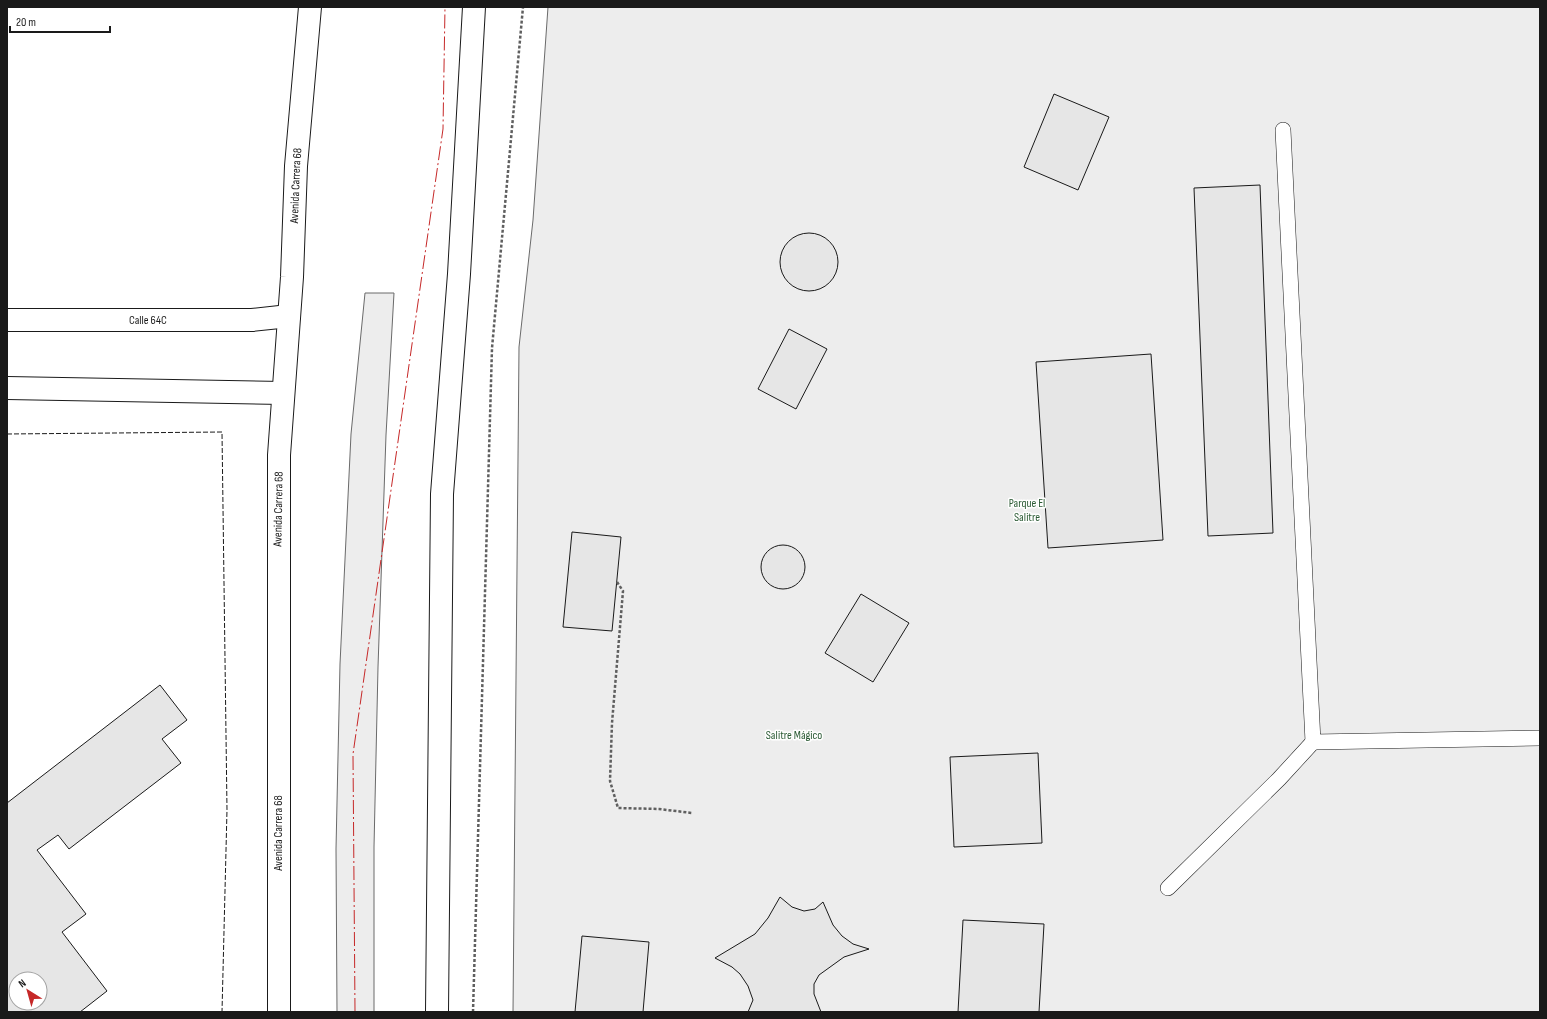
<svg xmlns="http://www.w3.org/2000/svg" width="1547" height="1019" viewBox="0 0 1547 1019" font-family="'Sofia Sans Condensed',sans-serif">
	<rect width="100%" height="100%" fill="#fff"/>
	<g fill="#ededed" stroke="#6a6a6a">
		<path d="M548 7H1540V1012H513L519 347 533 220Z"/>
		<path d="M365 293H394L386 435 378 667 374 847V1012H337L336 849 340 664 351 434Z"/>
	</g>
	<g fill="#e6e6e6" stroke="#1a1a1a" fill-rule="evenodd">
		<path d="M1054 94 1109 117 1078 190 1024 167Z"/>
		<path d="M1260 185 1273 533 1208 536 1194 188Z"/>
		<circle cx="809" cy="262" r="29"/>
		<path d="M789 329 827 349 796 409 758 389Z"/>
		<path d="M1151 354 1163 540 1048 548 1036 362Z"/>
		<path d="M572 532 621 537 612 631 563 627Z"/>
		<circle cx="783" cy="567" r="22"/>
		<path d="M861 594 909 623 873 682 825 653Z"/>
		<path d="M160 685 187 720 162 739 181 763 69 849 58 835 37 850 86 914 62 932 107 991 80 1012H7V803ZM16 979H40V1003H16Z"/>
		<path d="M1038 753 1042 843 954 847 950 757Z"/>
		<path d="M780 897 792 907 804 911 815 909 823 902 833 925 842 936 853 944 869 949 844 957 819 975 814 984V994L821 1012H748L753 1000 748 986 740 974 732 967 715 958 755 934 768 918Z"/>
		<path d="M963 920 1044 924 1039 1012H958Z"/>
		<path d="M582 936 649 942 643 1012H575Z"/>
	</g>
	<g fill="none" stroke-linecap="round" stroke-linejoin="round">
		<g stroke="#1a1a1a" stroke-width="16">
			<g id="lane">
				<path d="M1283 130 1313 742 1540 738"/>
				<path d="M1168 888 1279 779 1313 742"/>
			</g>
		</g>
		<g stroke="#1a1a1a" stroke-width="24">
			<g id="secondary">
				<path id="s1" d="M7 320H252L289 316"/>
				<path d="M7 388 283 393"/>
			</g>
		</g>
		<g stroke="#1a1a1a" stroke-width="24">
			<g id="primary">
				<path id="s2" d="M279 1012V455L292 277 296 166 310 7"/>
				<path d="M437 1012 442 494 459 274 474 7"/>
			</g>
		</g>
		<g stroke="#5f5f5f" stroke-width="2.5" stroke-dasharray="3 2" stroke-linecap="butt">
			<path d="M617 582 623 591 612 723 610 781 618 808 659 809 692 813"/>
			<path d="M473 1012 492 348 523 7"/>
		</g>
		<use href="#lane" stroke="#fff" stroke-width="15"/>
		<use href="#secondary" stroke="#fff" stroke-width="22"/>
		<use href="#primary" stroke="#fff" stroke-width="22"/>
		<path stroke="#1a1a1a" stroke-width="1" stroke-dasharray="5 2" stroke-linecap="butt" d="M7 434 222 432 227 810 222 1012"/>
		<path stroke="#c62828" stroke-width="1" stroke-dasharray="14 3 2 3" stroke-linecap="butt" d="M355 1012 353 754 443 129 445 7"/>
	</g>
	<g text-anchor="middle" stroke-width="3" stroke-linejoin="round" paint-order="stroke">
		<g font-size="12" fill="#1a1a1a" stroke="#fff">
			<text dy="4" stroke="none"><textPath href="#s2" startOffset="827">Avenida Carrera 68</textPath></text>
			<text dy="4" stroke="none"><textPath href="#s1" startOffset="141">Calle 64C</textPath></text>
			<text transform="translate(278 509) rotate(-89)" y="4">Avenida Carrera 68</text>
			<text transform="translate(278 833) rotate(-90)" y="4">Avenida Carrera 68</text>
		</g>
		<g font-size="12" fill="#2b5a34" stroke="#fff">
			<text x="1027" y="507">Parque El<tspan x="1027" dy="14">Salitre</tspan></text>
			<text x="794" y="739">Salitre Mágico</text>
		</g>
	</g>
	<rect width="1547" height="1019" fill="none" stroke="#1a1a1a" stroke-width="16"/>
	<g transform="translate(28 991) rotate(323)"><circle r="19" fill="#ffffff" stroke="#a3a3a3"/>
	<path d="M0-3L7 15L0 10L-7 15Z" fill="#c62828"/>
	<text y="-6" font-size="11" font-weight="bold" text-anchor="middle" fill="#1a1a1a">N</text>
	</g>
	<path d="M10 26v6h100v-6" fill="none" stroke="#1a1a1a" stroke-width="2"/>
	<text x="16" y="26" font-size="12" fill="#1a1a1a" stroke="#ffffff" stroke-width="3" paint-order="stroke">20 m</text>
</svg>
